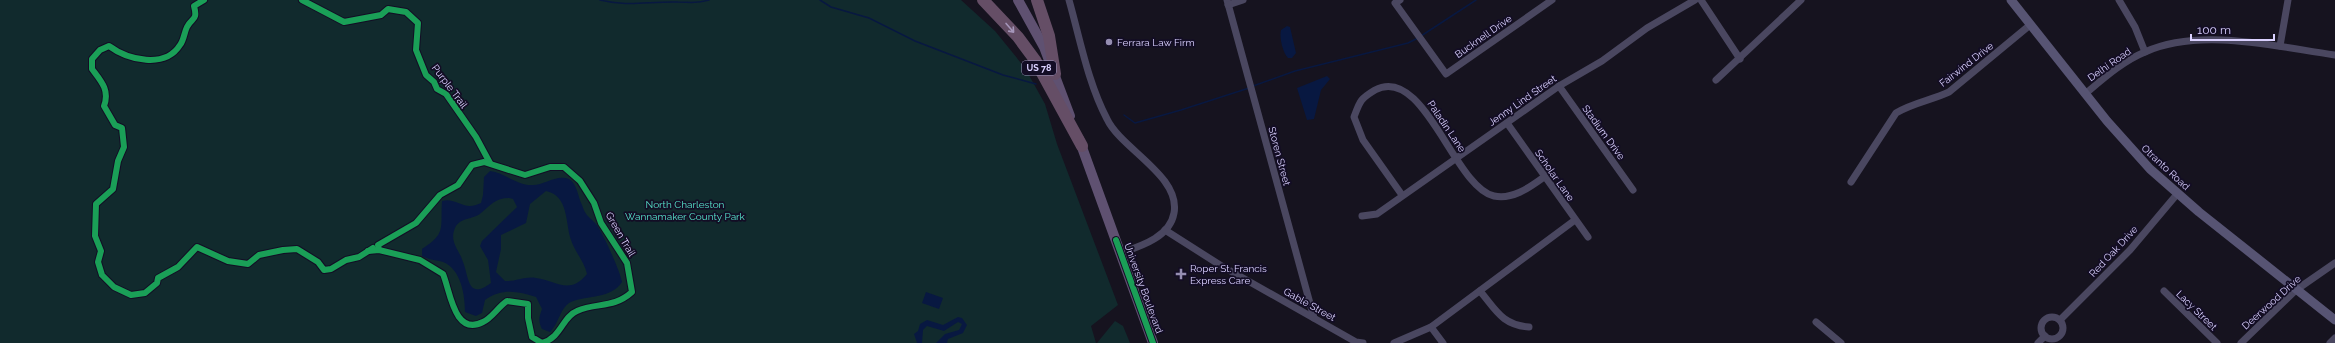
<svg xmlns="http://www.w3.org/2000/svg" width="2335" height="343" viewBox="0 0 2335 343" font-family="Raleway,sans-serif">
	<rect width="100%" height="100%" fill="#16131f"/>
	<g fill="#112a2d">
		<path d="M0 0H961L995 31 1025 68 1045 104 1057 144 1118 305 1091 326 1096 343H0Z"/>
		<path d="M1115 321 1123 326 1130 343H1097Z"/>
	</g>
	<g fill="#081841" fill-rule="evenodd">
		<path d="M1287 26 1290 27 1296 53 1292 58H1288C1283 53 1279 38 1281 30Z"/>
		<path d="M1327 76 1330 79 1321 90 1314 119 1307 120 1297 88Z"/>
		<path d="M490 171C505 173 518 186 533 185 544 185 557 174 569 179 577 183 578 197 582 205 586 217 589 216 596 224 603 233 620 271 622 282 611 299 588 295 571 302 560 307 559 324 550 332L542 329C538 321 539 317 542 309L536 297C518 291 501 288 485 300L482 313 476 316 465 312C465 295 461 269 443 262 436 260 429 260 422 256V249C447 233 440 228 442 201 457 197 463 212 481 203L483 195 484 177ZM546 191C569 196 565 222 571 240 575 252 584 261 587 274 569 296 556 280 536 278 525 276 515 282 505 281L496 272 501 249V235L526 223 530 204ZM509 198 513 199 517 207 482 241 480 246 488 260 491 283C467 301 469 276 463 262 459 249 449 242 455 228 460 217 473 220 481 213 491 205 495 198 509 198Z"/>
		<path d="M926 292 943 298 939 309 922 303Z"/>
		<path d="M958 317 962 318 967 325 963 333 948 339 947 343H936L945 334 959 330 962 324 958 322 944 331 927 326 923 330 922 343H917L914 334 918 331 920 324 927 320 943 325Z"/>
	</g>
	<g fill="none" stroke-linecap="round" stroke-linejoin="round">
		<g stroke="#081841" stroke-width="1.5">
			<path d="M600 0C628 7 650 1 678 2 690 2 696 4 709 0"/>
			<path d="M820 0 831 7 869 18 915 41 1003 75 1036 84"/>
			<path d="M1421 36 1476 0"/>
			<path d="M1253 86 1295 71 1408 43 1418 38"/>
			<path d="M1124 115 1135 123 1181 110 1249 88"/>
		</g>
		<g stroke="#4a4760" stroke-width="7">
			<path d="M1069 0C1080 39 1088 83 1107 119 1121 149 1181 176 1174 213 1170 237 1141 246 1121 253"/>
			<path d="M1227 0 1314 318"/>
			<path d="M1400 0 1395 3 1446 74 1552 0"/>
			<path d="M1701 0 1740 59"/>
			<path d="M2119 0 2135 27 2145 52"/>
			<path d="M1228 5 1243 0"/>
			<path d="M2280 46 2288 0"/>
			<path d="M1716 80 1801 0"/>
			<path d="M1559 86 1633 190"/>
			<path d="M2085 94C2104 78 2123 61 2145 52 2201 27 2277 47 2335 55"/>
			<path d="M1507 123 1588 237"/>
			<path d="M1851 182 1896 113C1912 103 1932 100 1949 92L2030 25"/>
			<path d="M1402 195 1363 140 1354 117C1360 101 1360 99 1375 90 1424 64 1454 187 1494 196 1513 200 1530 187 1544 177"/>
			<path d="M1362 216 1377 214 1559 86 1602 61 1647 28 1695 0"/>
			<path d="M1165 230 1220 265 1356 342 1363 343"/>
			<path d="M1480 291C1496 310 1502 325 1529 327"/>
			<path d="M2164 291 2217 343"/>
			<circle cx="2052" cy="328" r="11"/>
			<path d="M2060 320 2130 250 2178 193"/>
			<path d="M1816 322 1841 343"/>
			<path d="M1431 327 1443 343"/>
			<path d="M1394 343 1431 327 1575 220"/>
			<path d="M2038 343 2045 336"/>
			<path d="M2241 343 2296 290 2335 263"/>
			<path d="M2330 343 2335 338"/>
		</g>
		<path stroke="#575473" stroke-width="9" d="M2011 0 2107 121 2150 169 2199 212 2335 320"/>
		<g stroke="#5f5171" stroke-width="10">
			<path d="M1018 0 1044 47 1070 116"/>
			<path d="M1079 139 1153 343"/>
		</g>
		<g stroke="#654e66" stroke-width="12">
			<path d="M983 0 1018 37 1035 60 1082 146"/>
			<path d="M1037 0 1049 36 1055 74"/>
		</g>
		<g stroke="#130d25" stroke-width="8">
			<g id="cycleway">
				<path d="M204 0 194 6C198 21 192 17 187 27 184 33 184 40 180 45 165 69 128 60 109 46L100 50 92 59V69C101 81 110 90 104 106L115 125 122 128 124 147 118 161 113 189 96 204 95 236 101 251 98 262 102 275 114 287 131 295 145 293 157 283 158 278 178 267 197 247 228 261 248 264 259 255 283 250 297 249 318 262 324 270 331 269 346 260 359 257 373 248"/>
				<path d="M302 0 344 22 381 15 388 9 406 12 418 23 416 50 426 75 434 82 437 89 446 94 476 137 490 163"/>
				<path d="M1116 240 1153 343"/>
				<path d="M368 251 379 250 378 245 416 223 440 195 458 185 472 165 484 162 525 175 550 167H564L580 181 594 203 601 223 627 263 632 292C613 309 597 302 577 311 562 317 562 337 542 343L532 337 528 318V304L507 301C498 307 492 318 483 322 454 337 450 290 443 274L420 260 379 250"/>
			</g>
		</g>
		<use href="#cycleway" stroke="#1a9f57" stroke-width="6"/>
	</g>
	<defs><path id="oneway-shaft" d="M-6 0H5M1.5-3L5.5 0L1.5 3" fill="none" stroke-width="1.6" stroke-linecap="round" stroke-linejoin="round"/></defs>
	<use stroke="#a596ba" href="#oneway-shaft" transform="translate(1010 28) rotate(49)"/>
	<g fill="#958eb1" stroke="#130d25" stroke-width="1.5">
		<circle cx="1109" cy="42" r="4"/>
		<path d="M1179 268h4v4h4v4h-4v4h-4v-4h-4v-4h4z"/>
	</g>
	<g text-anchor="middle" stroke-width="3.5" stroke-linejoin="round" paint-order="stroke">
		<rect fill="#130d25" stroke="#9e96be" stroke-width="1" x="1022" y="61" width="34" height="14" rx="3"/>
		<g font-size="9" font-weight="bold" fill="#dad1ff">
			<text x="1039" y="71">US 78</text>
		</g>
		<g font-size="10" fill="#dad1ff" stroke="#130d25">
			<text transform="translate(1483 36) rotate(-35)" y="4">Bucknell Drive</text>
			<text transform="translate(1966 64) rotate(-38)" y="4">Fairwind Drive</text>
			<text transform="translate(2109 64) rotate(-35)" y="4">Delhi Road</text>
			<text transform="translate(450 86) rotate(53)" y="4">Purple Trail</text>
			<text transform="translate(1522 100) rotate(-35)" y="4">Jenny Lind Street</text>
			<text transform="translate(1447 126) rotate(56)" y="4">Paladin Lane</text>
			<text transform="translate(1604 132) rotate(54)" y="4">Stadium Drive</text>
			<text transform="translate(1280 156) rotate(75)" y="4">Storen Street</text>
			<text transform="translate(2166 167) rotate(43)" y="4">Otranto Road</text>
			<text transform="translate(1555 175) rotate(55)" y="4">Scholar Lane</text>
			<text transform="translate(621 234) rotate(60)" y="4">Green Trail</text>
			<text transform="translate(2113 251) rotate(-47)" y="4">Red Oak Drive</text>
			<text transform="translate(1144 288) rotate(70)" y="4">University Boulevard</text>
			<text transform="translate(2271 302) rotate(-42)" y="4">Deerwood Drive</text>
			<text transform="translate(1310 304) rotate(29)" y="4">Gable Street</text>
			<text transform="translate(2197 310) rotate(44)" y="4">Lacy Street</text>
		</g>
		<g font-size="10" fill="#dad1ff" stroke="#130d25" text-anchor="start">
			<text x="1117" y="46">Ferrara Law Firm</text>
			<text x="1190" y="272">Roper St. Francis<tspan x="1190" dy="12">Express Care</tspan></text>
		</g>
		<g font-size="10" fill="#57e5cc" stroke="#130d25">
			<text x="685" y="208">North Charleston<tspan x="685" dy="12">Wannamaker County Park</tspan></text>
		</g>
	</g>
	<path d="M2191 34v6h83v-6" fill="none" stroke="#dad1ff" stroke-width="2"/>
	<text x="2197" y="34" font-size="12" fill="#dad1ff" stroke="#130d25" stroke-width="3" paint-order="stroke">100 m</text>
</svg>
